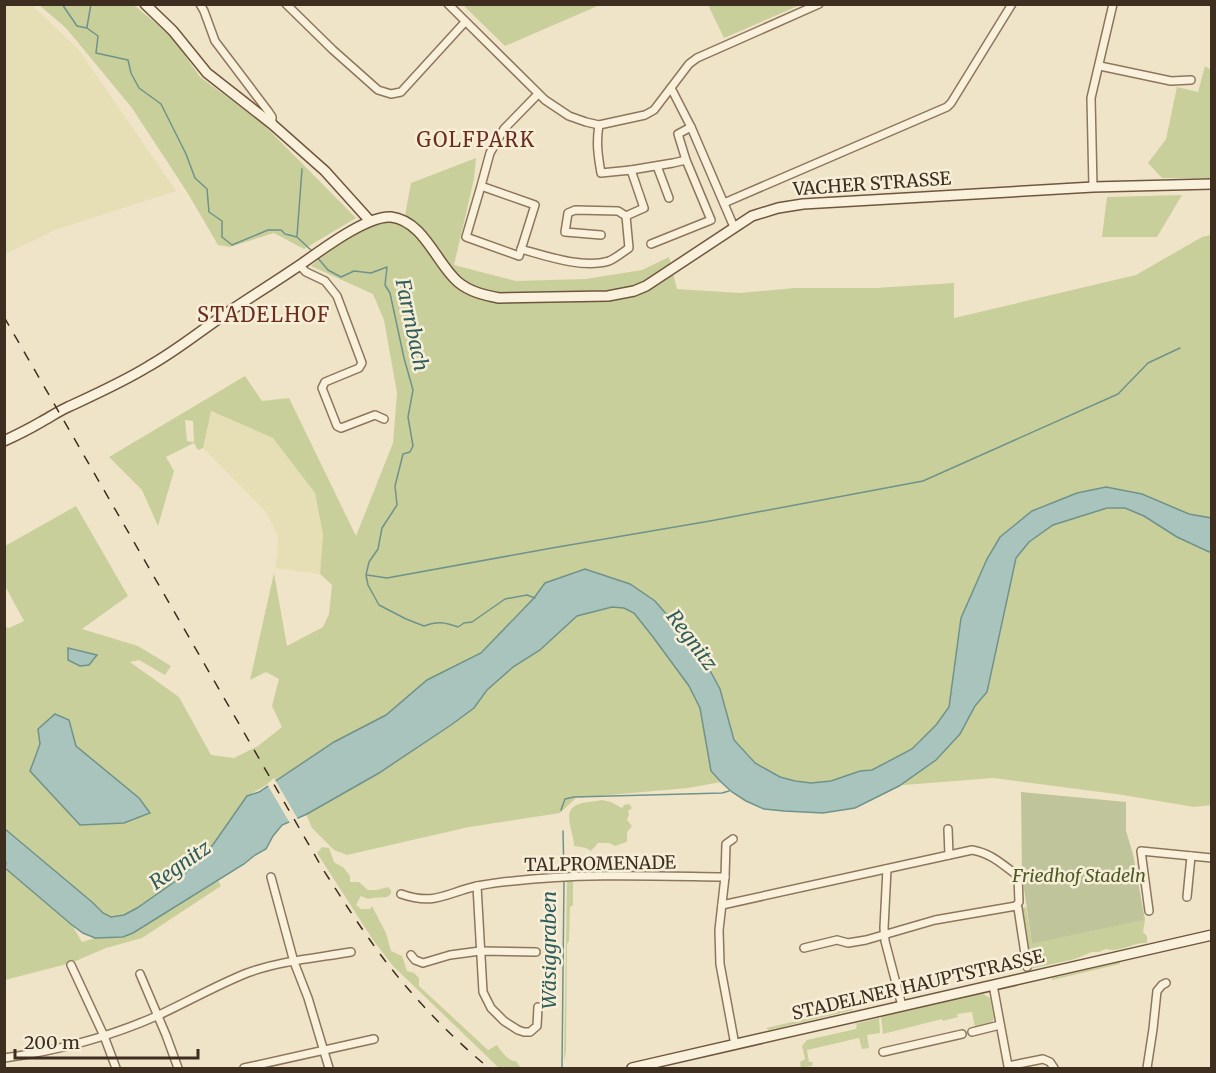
<svg xmlns="http://www.w3.org/2000/svg" width="1216" height="1073" viewBox="0 0 1216 1073" font-family="Merriweather,serif">
	<rect width="100%" height="100%" fill="#f0e4c8"/>
	<g fill="#e6deb5">
		<path d="M5 4 32 5 79 50 176 191 55 230 5 254Z"/>
		<path d="M210 411 273 438 315 493 323 535 320 574 275 568 277 557 278 536 266 512 203 448Z"/>
	</g>
	<g fill="#c9cf9b" fill-rule="evenodd">
		<path d="M39 5H134L172 37 200 77 260 121 356 218 304 249 274 233 230 247 218 245 187 192 132 108 66 28Z"/>
		<path d="M463 5H600L505 46Z"/>
		<path d="M708 5H800L724 38Z"/>
		<path d="M1205 66 1211 70V178H1162L1148 163 1166 139 1177 87 1198 92Z"/>
		<path d="M476 158 474 179 454 265 516 281 586 279 642 270 669 257 677 289 740 293 795 288H875L954 283V318L1136 275 1202 237 1211 235V805L1194 807 1123 795 993 778 879 787 860 771 831 781 811 783 795 781 780 777 755 763 734 740 720 689 701 654 655 601 545 583 534 598 481 653 427 680 386 715 334 742 279 778 247 796 212 846 180 878 137 908 124 915 111 917 103 913 92 902 5 829V627L9 628 24 621 5 586V546L76 506 128 596 82 629 138 646 171 666 165 675 139 660 130 662 179 697 211 755 234 758 258 746 282 727 272 706 279 679 266 672 250 680 274 573 287 646 323 627 329 614 332 585 320 574 323 535 315 493 273 438 211 411 203 448 198 450 194 443 166 457 174 471 158 526 142 490 109 457 245 376 262 401 289 398 356 536 393 443 397 393 384 320 373 294 311 266C325 254 367 223 385 222 390 222 398 225 403 226L411 183ZM185 420 193 421 194 442 187 441ZM55 714 76 746 139 798 30 771 40 744 38 729Z"/>
		<path d="M1182 195 1157 237H1102L1107 197Z"/>
		<path d="M612 607 624 608 634 613 653 637 689 686 700 708 711 771 721 782 688 788 576 798 560 813 469 827 347 855 334 850 312 828 306 814 379 773 451 725 474 708 487 690 513 667 540 650 577 616Z"/>
		<path d="M602 800 611 802 622 808 624 805 629 804 632 808 628 811 629 814 627 820 632 826 627 832V842L615 846 609 843H598L591 851 586 848 574 846C574 830 559 808 582 803 589 802 596 801 602 800Z"/>
		<path d="M322 847 329 848 334 862 344 868 350 876V882H359L368 890H377L388 887 391 890V894L387 897 373 898 368 899 361 896 356 905 361 909H370L372 906 386 933 391 951 402 956 407 971 414 973 419 978V986L488 1050 497 1045C501 1051 508 1061 516 1061L521 1068H499L393 966 373 940 317 853Z"/>
		<path d="M5 868 72 925 82 942 95 938H123L133 933 218 880 221 886 142 938 106 948 71 963 5 980Z"/>
		<path d="M567 881H573V905L570 907 569 941 567 944 566 1052 564 1060Z"/>
		<path d="M1026 907 1032 944 1145 920 1143 932 1147 936V943C1133 942 1120 953 1106 949L1099 952H1092L1075 959 1030 969 1022 914V908Z"/>
		<path d="M1120 962V964L1052 980V978Z"/>
		<path d="M983 994 990 998 994 1019 991 1023 975 1027 972 1012 957 1014 958 1017 943 1021 942 1019 883 1034 881 1017Z"/>
		<path d="M853 1008V1010L769 1030 766 1028Z"/>
		<path d="M879 1018 880 1033 867 1035 869 1048 862 1049 859 1038 807 1050 809 1062H813L812 1066 801 1068 800 1062 805 1059 802 1046 807 1040 856 1029 857 1025 855 1024Z"/>
	</g>
	<path fill="#bfc49a" d="M1021 792 1126 802V831L1133 854 1145 920 1032 944 1022 875Z"/>
	<g fill="#a9c4bc" stroke="#6f938a" stroke-width="1.5">
		<path d="M1106 487 1142 494 1189 514 1211 518V551L1209 552 1177 537 1144 516 1125 508H1107L1053 525 1029 542 1016 558 987 692 975 706 960 734 936 760 899 786 855 808 823 813 784 811 764 809 746 801 732 792 721 782 711 771 700 708 689 686 653 637 634 613 624 608 612 607 577 616 540 650 513 667 487 690 474 708 451 725 379 773 307 814 282 825 273 836 266 849 255 855 244 864 133 933 123 937 95 938 83 933 72 925 5 868 6 862 5 861V829L92 902 103 913 111 917 124 915 137 908 180 878 212 846 247 796 259 792 334 742 386 715 427 680 481 653 534 598 545 583 585 569 630 584 655 601 701 654 720 689 734 740 755 763 780 777 795 781 811 783 831 781 860 771 872 770 912 749 936 725 949 707 961 618 987 559 1000 537 1032 511 1077 493Z"/>
		<path d="M68 648 97 655 89 665 80 666 68 660Z"/>
		<path d="M55 714 69 720 76 746 139 798 150 813 124 823 80 825 30 771 40 744 38 729Z"/>
	</g>
	<path fill="#f0e4c8" d="M274 778 299 821 291 825 267 784Z"/>
	<g fill="none" stroke-linecap="round" stroke-linejoin="round">
		<g stroke="#6f938a" stroke-width="1.5">
			<path d="M62 4 77 26 87 28 98 36 96 53 128 60 131 73 139 88 161 104 186 154 195 178 207 189 209 212 222 221V237L232 245 268 230H281L285 234 297 237 312 251"/>
			<path d="M87 27 91 4"/>
			<path d="M297 236 302 169"/>
			<path d="M317 257 328 270 341 277 354 271 371 273 387 267 385 285 390 293 404 358 413 390 408 417 413 446 410 452 403 454 395 486 397 505 382 528 378 549 369 562 366 575 368 585 379 605 406 619 424 626C438 621 444 622 458 627L464 623 472 622 505 599 527 595 535 598"/>
			<path d="M367 575 387 578 552 548 710 521 923 481 1118 394 1148 363 1180 348"/>
			<path d="M561 810 565 799 574 797 722 793 729 791"/>
			<path d="M563 831 564 876"/>
			<path d="M562 1068 564 880"/>
		</g>
		<g stroke="#8d765c" stroke-width="10">
			<g id="street">
				<path d="M200 4 204 11 215 41 268 111 272 117V124"/>
				<path d="M286 4 333 50 378 90 391 94 401 92 465 22"/>
				<path d="M448 4 545 100 569 116 586 122 599 125 645 115 654 110 689 64 697 58 819 4"/>
				<path d="M1100 66 1171 81 1191 80"/>
				<path d="M671 88 691 127 734 227"/>
				<path d="M657 166 669 198"/>
				<path d="M631 170 673 163 686 160"/>
				<path d="M481 186 466 237 519 256 535 205 481 186 490 153 504 129 538 94"/>
				<path d="M1093 187 1091 98 1113 4"/>
				<path d="M724 203 947 107 951 103 1012 4"/>
				<path d="M601 235 565 232 568 213 575 210 618 211 626 216"/>
				<path d="M651 244 711 220 686 160 678 134 691 127"/>
				<path d="M521 249C546 256 583 269 609 261 616 258 623 252 629 248L626 216 644 208 631 170 601 173C598 156 596 142 599 125"/>
				<path d="M299 265 306 272 325 281 337 296 362 363 359 368 325 382 322 388 337 426 341 428 375 415 384 419"/>
				<path d="M948 829 949 855"/>
				<path d="M733 839 726 844 725 877 719 930 720 964 735 1045"/>
				<path d="M887 869 884 928 885 941 902 1006"/>
				<path d="M271 877 294 962 308 998 329 1068"/>
				<path d="M477 886 483 992 491 1008 504 1021 518 1030 524 1032H530L537 1026 538 1007"/>
				<path d="M401 894C435 906 446 893 477 886 488 884 501 882 513 881 583 873 655 876 725 877"/>
				<path d="M1187 897 1191 856"/>
				<path d="M722 905 972 850C991 853 1003 865 1018 876L1019 902 1016 906"/>
				<path d="M1016 906 1018 908 1027 967"/>
				<path d="M1149 911 1141 851 1212 858"/>
				<path d="M804 948 837 940 848 943 866 940 935 920 1016 906"/>
				<path d="M411 955 415 960 423 963 450 955 480 951 536 952"/>
				<path d="M71 965 104 1036 116 1068"/>
				<path d="M140 974 166 1035 178 1068"/>
				<path d="M993 985 1008 1066 1043 1059 1050 1062 1054 1068"/>
				<path d="M972 1032 1000 1025"/>
				<path d="M883 1052 962 1034"/>
				<path d="M4 1058C56 1051 112 1036 159 1015 189 1001 217 985 247 973 280 961 316 958 351 952"/>
				<path d="M244 1068 374 1039"/>
				<path d="M1147 1068 1153 1029 1157 991 1162 985 1166 983"/>
			</g>
		</g>
		<g stroke="#6f573f" stroke-width="12">
			<g id="secondary">
				<path d="M145 4 173 31 207 73 272 124 325 171 370 221"/>
				<path d="M4 441C17 435 29 429 41 422 50 417 59 411 68 407 96 394 123 382 149 366 176 351 199 332 224 315 249 298 275 282 300 265 320 251 367 215 391 217 424 221 436 263 458 282 470 292 484 295 499 298L608 296 634 291 646 286 752 216 778 208 803 204 1093 187 1212 184"/>
				<path d="M632 1068 1212 935"/>
			</g>
		</g>
		<use href="#street" stroke="#faf1dc" stroke-width="7"/>
		<use href="#secondary" stroke="#faf1dc" stroke-width="9"/>
		<path stroke="#3d2e20" stroke-width="1.5" stroke-dasharray="10 10" stroke-linecap="butt" d="M4 317 324 871C339 894 354 918 370 940 401 985 447 1034 489 1068"/>
	</g>
	<g text-anchor="middle" stroke-width="5" stroke-linejoin="round" paint-order="stroke">
		<g font-size="18" fill="#3d2e20" stroke="#f7eed8">
			<text transform="translate(872 184) rotate(-4)" y="6">VACHER STRASSE</text>
			<text transform="translate(600 864) rotate(-1)" y="6">TALPROMENADE</text>
			<text transform="translate(918 985) rotate(-13)" y="6">STADELNER HAUPTSTRASSE</text>
		</g>
		<g font-size="18" font-style="italic" fill="#4d5a26" stroke="#f7eed8">
			<text x="1079" y="882">Friedhof Stadeln</text>
		</g>
		<g font-size="20" letter-spacing="1.5" fill="#6b2e1e" stroke="#f7eed8">
			<text x="476" y="147">GOLFPARK</text>
			<text x="264" y="322">STADELHOF</text>
		</g>
		<g font-size="20" font-style="italic" fill="#2f5d5a" stroke="#f7eed8">
			<text transform="translate(412 325) rotate(78)" y="7">Farrnbach</text>
			<text transform="translate(692 640) rotate(53)" y="7">Regnitz</text>
			<text transform="translate(180 865) rotate(-35)" y="7">Regnitz</text>
			<text transform="translate(549 950) rotate(-90)" y="7">Wäsiggraben</text>
		</g>
	</g>
	<rect width="1216" height="1073" fill="none" stroke="#3d2e20" stroke-width="12"/>
	<path d="M15 1049v9h183v-9" fill="none" stroke="#3d2e20" stroke-width="3"/>
	<text x="24" y="1049" font-size="18" fill="#3d2e20" stroke="#f7eed8" stroke-width="4.5" paint-order="stroke">200 m</text>
</svg>
